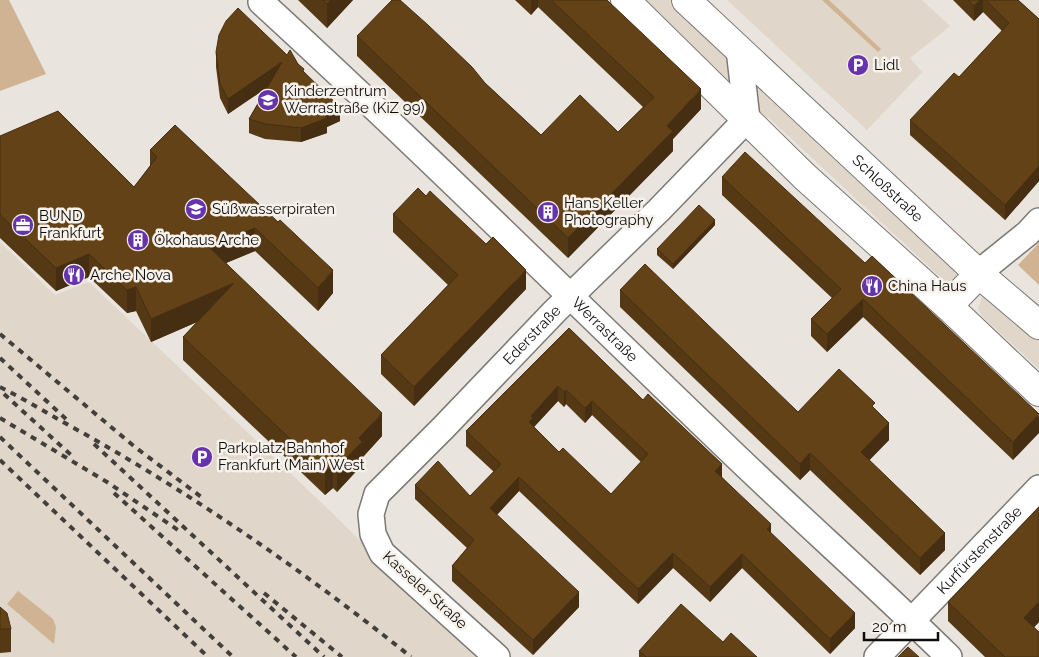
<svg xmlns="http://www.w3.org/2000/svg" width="1039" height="657" viewBox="0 0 1039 657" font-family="Raleway,sans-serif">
	<rect width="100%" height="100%" fill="#e9e4de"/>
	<g fill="#e0d6ca">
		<path d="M635 0H674L728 47 733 95Z"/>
		<path d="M727 0H922L950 26 910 58 922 72 867 130Z"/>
		<path d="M755 73 968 273 950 286 768 117 761 123 751 101Z"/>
		<path d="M0 242 55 295 89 282 328 509 423 603 481 657H0Z"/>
		<path d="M985 288 1039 337V369L982 316 978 309Z"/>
	</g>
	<g fill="#d0b392">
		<path d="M0 0H9L46 74 0 91Z"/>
		<path d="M822 0H829L881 49 878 52Z"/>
		<path d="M1039 243V285L1018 265Z"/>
		<path d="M18 591 53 619 56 627 54 644 7 604Z"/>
	</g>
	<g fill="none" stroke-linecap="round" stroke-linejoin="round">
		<g stroke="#7d7974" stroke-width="28">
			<g id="street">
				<path id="s1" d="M261 2C417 145 567 294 720 441 795 514 874 583 949 657"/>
				<path d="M979 274 987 266 1028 233 1039 221"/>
				<path id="s2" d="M497 657 382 553 373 534 371 514 377 494 444 427 555 311 659 210 747 119 739 49"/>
				<path id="s3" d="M877 657 1039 488"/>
			</g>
		</g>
		<g stroke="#7d7974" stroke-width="30">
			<g id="secondary">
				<path d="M625 0 804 176 948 306 1039 392"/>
				<path id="s4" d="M686 0 979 274 1039 325"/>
				<path d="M948 306 979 274"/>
			</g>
		</g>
		<use href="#street" stroke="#fff" stroke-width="25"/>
		<use href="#secondary" stroke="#fff" stroke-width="28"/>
		<g stroke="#423f3c" stroke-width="4" stroke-dasharray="6 6" stroke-linecap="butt">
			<path d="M0 334 135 447 204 499"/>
			<path d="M0 358 66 419"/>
			<path d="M0 387C28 401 55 418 83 433 198 498 308 574 411 657"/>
			<path d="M4 394 71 455"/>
			<path d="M0 418 107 482 178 530"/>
			<path d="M0 437 233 657"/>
			<path d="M94 444 324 657"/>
			<path d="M0 460 208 657"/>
			<path d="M114 493 296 657"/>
			<path d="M264 593 342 657"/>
		</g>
	</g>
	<g fill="#553915" fill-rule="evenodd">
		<path d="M298 0H353L327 28Z"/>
		<path d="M515 0H607L701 109 673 139V151L568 258 357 56V36L485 83 541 135 618 132 643 107 538 7 531 15Z"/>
		<path d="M953 0H1018L1039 19V181L1005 220 910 135V120L959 77 1002 31 983 12 974 21Z"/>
		<path d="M216 52 287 55 298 64 340 121 327 127V133L301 142 265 139 249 133V119L268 87 228 114 220 98 216 67Z"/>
		<path d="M175 125 333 293 318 311 255 251 226 263 382 436 362 458V465L337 492 333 488 325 495 183 360V337L197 322 151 342 136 311 127 313 89 277 56 291 0 238V136L134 187 150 166V150Z"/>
		<path d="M722 177 865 263 1039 414 1013 460 863 317 827 352 811 336V319L832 298 722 195Z"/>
		<path d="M393 214 526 289 414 406 381 374V355L448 285 393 232Z"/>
		<path d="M715 225 673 269 657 255V249Z"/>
		<path d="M620 290 798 412 875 409 889 440 869 460 945 550 920 575 810 470 800 480 620 307Z"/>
		<path d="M569 328 722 477 855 628 830 654 742 568 710 602 673 568 638 604 519 491 497 515 579 607 533 655 452 581V566L467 548 415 499V485L470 496 494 472 466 446V431ZM558 401 564 407 566 404 585 423 592 415 641 462 611 494 559 452 534 427Z"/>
		<path d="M1039 507V622L1034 627 1039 657H985L948 621V602Z"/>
		<path d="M0 607 11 629V652L0 653Z"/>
		<path d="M639 651 757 657H639Z"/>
	</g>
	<g fill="#452e11">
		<path d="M331 0H353L327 28V4Z"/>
		<path d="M531 0H538V7L531 15Z"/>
		<path d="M980 0H983V12L974 21V6Z"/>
		<path d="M282 62V77L228 114V99Z"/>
		<path d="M701 89V109L673 139V151L568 258V238L667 126Z"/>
		<path d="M340 107V121L327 127V133L301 142V128L324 114Z"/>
		<path d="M1039 166V181L1005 220V205Z"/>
		<path d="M715 220V225L673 269V264Z"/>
		<path d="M255 228V251L209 270V247Z"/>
		<path d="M89 254V277L56 291V268Z"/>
		<path d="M333 270V293L318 311V288Z"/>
		<path d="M526 270V289L414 406V387Z"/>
		<path d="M234 283V306L151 342V319Z"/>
		<path d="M136 287V311L127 313V290Z"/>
		<path d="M863 299V317L827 352V334Z"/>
		<path d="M558 386V401L533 428 529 422 531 416Z"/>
		<path d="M566 390V404L564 407V392Z"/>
		<path d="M592 401V415L585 423V408Z"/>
		<path d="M382 413V436L362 458V465L337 492V468L359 438Z"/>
		<path d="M1039 415V433L1013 460V442Z"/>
		<path d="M889 423V440L861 469V452Z"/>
		<path d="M810 453V470L800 480V464Z"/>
		<path d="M722 464V479L715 471Z"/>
		<path d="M333 465V488L325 495V472Z"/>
		<path d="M519 477V491L490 522V508Z"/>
		<path d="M771 524V539L767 529Z"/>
		<path d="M945 533V550L920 575V558Z"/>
		<path d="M673 553V568L638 604V589Z"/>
		<path d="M742 554V568L710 602V587Z"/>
		<path d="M579 592V607L533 655V640Z"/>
		<path d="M1039 602V622L1024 638V618Z"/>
		<path d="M855 613V628L830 654V639Z"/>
	</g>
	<g fill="#634218" stroke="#452e11" fill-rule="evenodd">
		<path d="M323 0H331L327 4Z"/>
		<path d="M392 0H400L428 25 472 67 485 83 541 135 580 95 618 132 654 97 551 0H607L701 89 667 126 673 131 568 238 357 36Z"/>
		<path d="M968 0H980L974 6Z"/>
		<path d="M986 0H1018L1039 19V166L1005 205 910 120 954 73 959 77 1009 23Z"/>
		<path d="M238 8 287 55 290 50 298 64 304 69 303 71 340 107 324 114 327 118 301 128 265 124 249 119 282 62 228 99 220 84 216 52 219 35 226 21Z"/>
		<path d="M58 111 134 187 157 157 150 150 175 125 278 222 280 220 333 270 318 288 255 228 209 247 382 413 359 438 362 442 337 468 333 465 325 472 183 337 234 283 151 319 136 287 127 290 89 254 56 268 0 215V136Z"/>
		<path d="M745 152 865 263 872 256 1039 414 1013 442 863 299 827 334 811 319 841 289 722 177Z"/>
		<path d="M418 188 426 196 430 191 486 244 493 237 526 270 414 387 381 355 458 275 393 214Z"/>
		<path d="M699 205 715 220 673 264 657 249Z"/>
		<path d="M645 264 798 412 839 369 875 403 872 406 889 423 861 452 945 533 920 558 810 453 800 464 620 290Z"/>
		<path d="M569 328 643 400 648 394 722 464 715 471 771 524 767 529 855 613 830 639 742 554 710 587 673 553 638 589 519 477 490 508 579 592 533 640 452 566 474 540 415 485 438 461 470 496 501 464 466 431ZM558 386 564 392 566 390 585 408 592 401 648 454 611 494 563 448 559 452 529 422 533 418 531 416Z"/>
		<path d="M1039 507V602L1024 618 1039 632V657H1005L948 602Z"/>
		<path d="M681 604 723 642 731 633 757 657H646L639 651Z"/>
		<path d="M0 607 7 613 11 629H0Z"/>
		<path d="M908 647 919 657H898Z"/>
	</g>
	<defs>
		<g id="parking-disc" transform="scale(1.125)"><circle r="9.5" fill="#63a" stroke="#f6f1eb"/><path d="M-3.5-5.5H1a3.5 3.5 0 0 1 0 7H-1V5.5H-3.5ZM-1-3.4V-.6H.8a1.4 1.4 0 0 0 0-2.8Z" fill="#fff"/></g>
		<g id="school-disc" transform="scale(1.125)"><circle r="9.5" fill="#63a" stroke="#f6f1eb"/><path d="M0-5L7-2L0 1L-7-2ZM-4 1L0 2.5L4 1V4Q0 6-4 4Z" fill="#fff"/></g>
		<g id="building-disc" transform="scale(1.125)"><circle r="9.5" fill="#63a" stroke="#f6f1eb"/><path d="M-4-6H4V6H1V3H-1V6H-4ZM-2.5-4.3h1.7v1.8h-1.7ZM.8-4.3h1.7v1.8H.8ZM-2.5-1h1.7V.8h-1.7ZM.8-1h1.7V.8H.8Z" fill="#fff"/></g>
		<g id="office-disc" transform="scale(1.125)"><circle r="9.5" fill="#63a" stroke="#f6f1eb"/><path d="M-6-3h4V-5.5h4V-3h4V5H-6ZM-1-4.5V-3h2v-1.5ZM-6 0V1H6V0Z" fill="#fff"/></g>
		<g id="restaurant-disc" transform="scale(1.125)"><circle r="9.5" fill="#63a" stroke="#f6f1eb"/><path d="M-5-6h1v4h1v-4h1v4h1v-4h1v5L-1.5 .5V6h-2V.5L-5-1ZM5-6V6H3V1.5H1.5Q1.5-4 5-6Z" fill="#fff"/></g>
	</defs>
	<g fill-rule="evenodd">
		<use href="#parking-disc" x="858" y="65"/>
		<use href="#school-disc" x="268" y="100"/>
		<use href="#school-disc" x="196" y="209"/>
		<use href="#building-disc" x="548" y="212"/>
		<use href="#office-disc" x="23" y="225"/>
		<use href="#building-disc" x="138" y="240"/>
		<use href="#restaurant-disc" x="74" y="275"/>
		<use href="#restaurant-disc" x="872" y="286"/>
		<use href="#parking-disc" x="202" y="457"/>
	</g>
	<g text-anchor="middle" stroke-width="5" stroke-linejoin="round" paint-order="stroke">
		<g font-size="15" fill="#0f0d0b" stroke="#f6f1eb" text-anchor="start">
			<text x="874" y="70">Lidl</text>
			<text x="284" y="96">Kinderzentrum<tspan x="284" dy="17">Werrastraße (KiZ 99)</tspan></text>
			<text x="564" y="208">Hans Keller<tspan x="564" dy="17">Photography</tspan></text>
			<text x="212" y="214">Süßwasserpiraten</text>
			<text x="39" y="221">BUND<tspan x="39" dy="17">Frankfurt</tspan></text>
			<text x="154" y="245">Ökohaus Arche</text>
			<text x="90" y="280">Arche Nova</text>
			<text x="888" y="291">China Haus</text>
			<text x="218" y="453">Parkplatz Bahnhof<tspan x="218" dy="17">Frankfurt (Main) West</tspan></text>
		</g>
		<g font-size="15" fill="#0f0d0b" stroke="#f6f1eb">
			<text dy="5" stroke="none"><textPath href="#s4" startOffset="276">Schloßstraße</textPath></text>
			<text dy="5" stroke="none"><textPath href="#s1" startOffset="475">Werrastraße</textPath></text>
			<text dy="5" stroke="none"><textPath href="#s2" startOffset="439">Ederstraße</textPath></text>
			<text dy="5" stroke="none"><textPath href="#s3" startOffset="148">Kurfürstenstraße</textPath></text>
			<text transform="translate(425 590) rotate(42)" y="5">Kasseler Straße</text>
		</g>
	</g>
	<path d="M864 632v8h74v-8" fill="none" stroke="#0f0d0b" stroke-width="2.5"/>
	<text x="872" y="632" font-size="15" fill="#0f0d0b" stroke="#f6f1eb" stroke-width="4" paint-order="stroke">20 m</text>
</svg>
